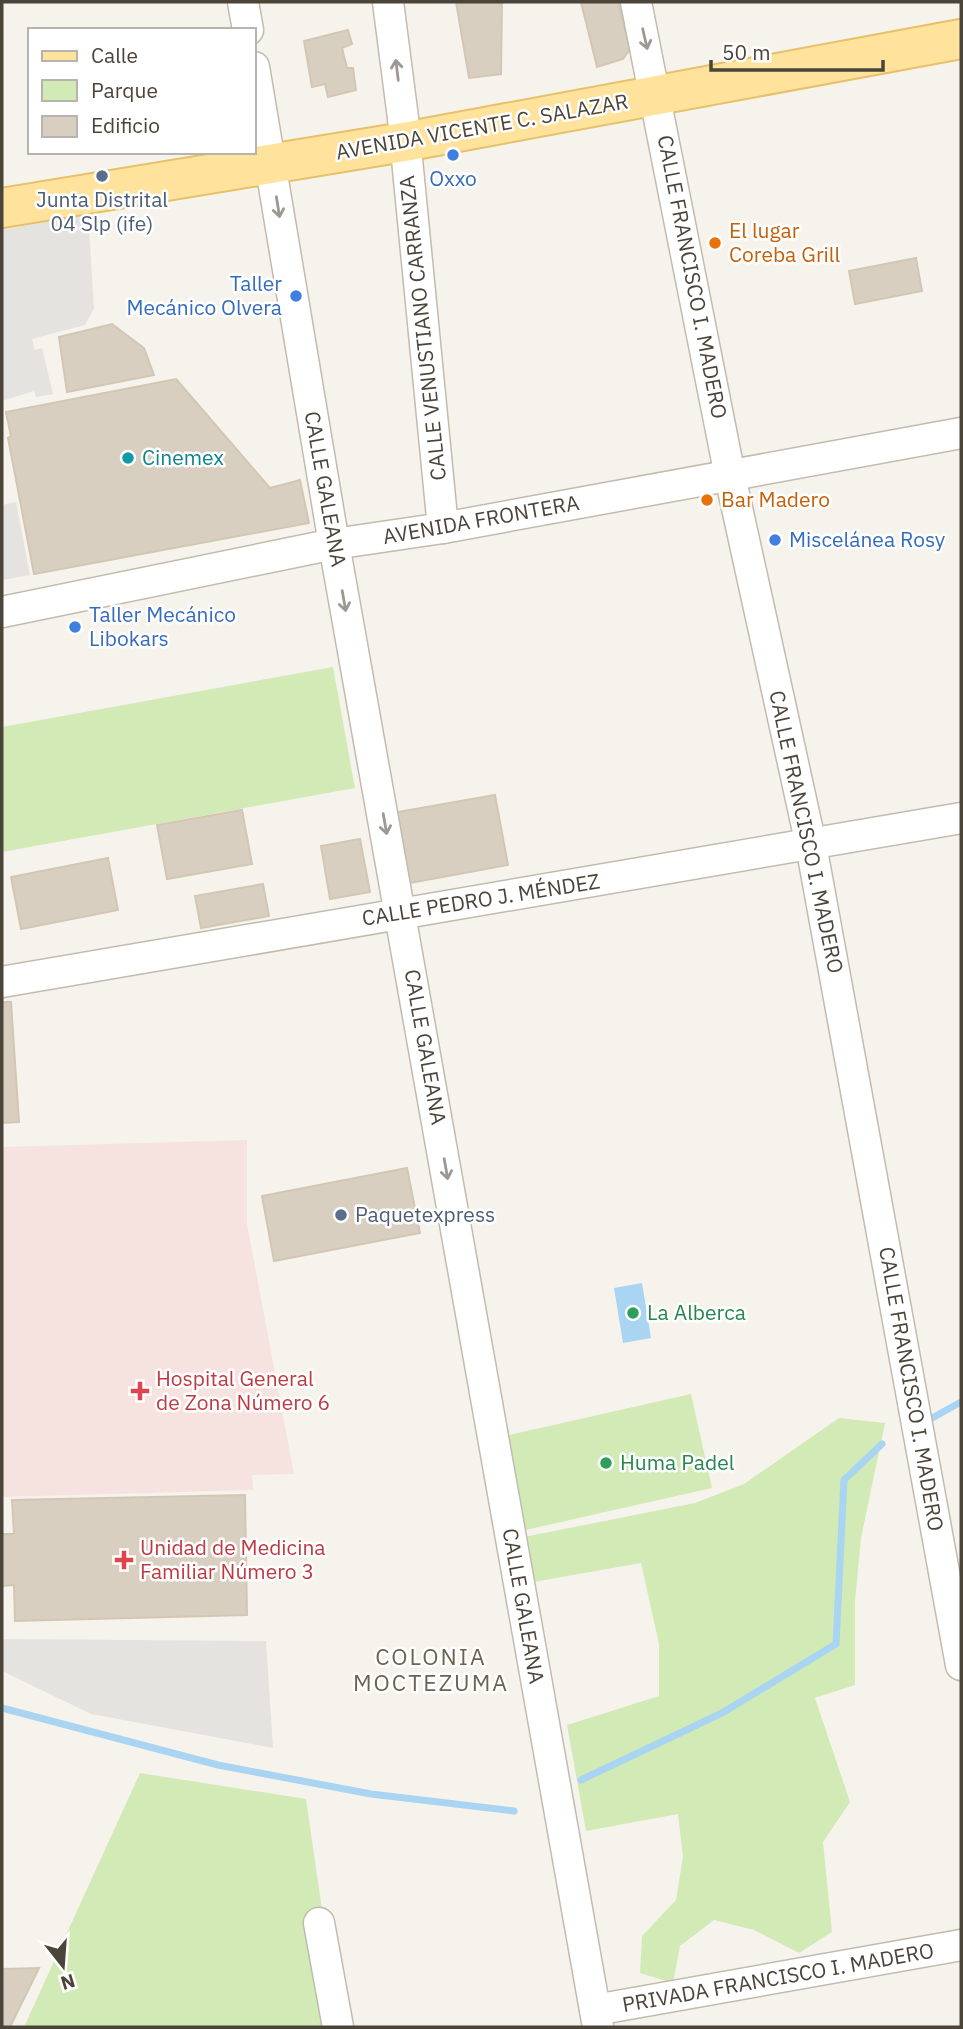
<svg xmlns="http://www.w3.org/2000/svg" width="963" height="2029" viewBox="0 0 963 2029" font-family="'IBM Plex Sans',sans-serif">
	<rect width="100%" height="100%" fill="#f6f3ec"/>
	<path fill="#f6e3e0" d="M247 1140V1224L294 1474 252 1475 253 1490 2 1497V1147Z"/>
	<g fill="#d2eab5">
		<path d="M333 667 355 788 2 852V727Z"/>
		<path d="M691 1394 712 1488 521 1531 500 1437Z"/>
		<path d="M839 1418 885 1423 861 1538 855 1601V1685L815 1698 850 1802 823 1842 832 1932 799 1953 754 1930 714 1920 680 1946 673 1983 640 1973 642 1936 676 1900 683 1857 678 1814 586 1831 567 1725 659 1696V1644L641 1563 528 1583 519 1538 695 1503 744 1484Z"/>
		<path d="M140 1773 306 1799 339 2027H24Z"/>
	</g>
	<g fill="#e5e3e0">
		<path d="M88 214 94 309 85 325 32 339 35 350 42 348 53 394 36 397 34 391 2 401V230Z"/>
		<path d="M16 502 30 575 2 580V505Z"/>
		<path d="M2 1639 266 1641 273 1748 91 1714 2 1671Z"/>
	</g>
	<path fill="#a9d4f2" d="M642 1283 651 1338 623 1343 614 1288Z"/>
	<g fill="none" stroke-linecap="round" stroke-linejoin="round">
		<g stroke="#a9d4f2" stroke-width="7">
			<path d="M925 1422 961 1402"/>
			<path d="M2 1708 218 1765 371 1794 514 1811"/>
			<path d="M581 1780 722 1713 836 1644 844 1480 882 1444"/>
		</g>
	</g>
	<g fill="#d8cfc1" stroke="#d3c7b4" stroke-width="2">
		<path d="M456 2H502L501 74 469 78Z"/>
		<path d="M581 2H618L630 49 623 59 597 67Z"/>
		<path d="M348 30 352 44 342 48 347 68H353L356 90 328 97 325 84 312 87 304 41Z"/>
		<path d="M916 258 922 291 855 304 849 271Z"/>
		<path d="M112 324 144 348 154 375 67 392 59 337Z"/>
		<path d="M176 379 270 488 300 480 309 523 34 574 8 438 11 436 6 412Z"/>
		<path d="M495 795 508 865 404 884 392 813Z"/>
		<path d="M242 810 252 864 167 879 157 825Z"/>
		<path d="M360 839 370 892 330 899 321 846Z"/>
		<path d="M108 858 118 910 21 929 11 877Z"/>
		<path d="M263 884 269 916 201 928 195 896Z"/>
		<path d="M2 1002H11L19 1122 2 1123Z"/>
		<path d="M407 1168 420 1233 274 1261 262 1196Z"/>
		<path d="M245 1495 247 1615 15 1621 14 1585 2 1586V1534H14L12 1500Z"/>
		<path d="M39 1968 10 2027H2V1969Z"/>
	</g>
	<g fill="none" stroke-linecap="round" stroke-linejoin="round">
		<g stroke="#c2bbae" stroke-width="33">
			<g id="minor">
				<path d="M243 2 248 30"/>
				<path d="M388 2 403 118 443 528"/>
				<path d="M636 2 730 476 811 845 961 1665"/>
				<path d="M254 67 334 544 598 2027"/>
				<path d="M2 612 334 544 443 528 961 433"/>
				<path d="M2 982 961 818"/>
				<path d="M319 1923 338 2027"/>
				<path d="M595 2010 961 1945"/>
			</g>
		</g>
		<g stroke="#e6c16a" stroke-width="42">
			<path id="major" d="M2 208 404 142 961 39"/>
		</g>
		<use href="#minor" stroke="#fff" stroke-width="30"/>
		<use href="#major" stroke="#ffe39c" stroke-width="38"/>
	</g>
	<defs><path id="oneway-shaft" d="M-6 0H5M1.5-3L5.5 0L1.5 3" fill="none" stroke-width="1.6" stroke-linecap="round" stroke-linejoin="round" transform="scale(1.75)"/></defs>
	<g stroke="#9c9892">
		<use href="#oneway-shaft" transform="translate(645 39) rotate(77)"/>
		<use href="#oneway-shaft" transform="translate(397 70) rotate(-97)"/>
		<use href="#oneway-shaft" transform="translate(278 207) rotate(81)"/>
		<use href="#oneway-shaft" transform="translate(344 601) rotate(80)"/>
		<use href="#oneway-shaft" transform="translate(385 824) rotate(80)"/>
		<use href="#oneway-shaft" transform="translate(446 1169) rotate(80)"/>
	</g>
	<g fill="#3f7fe0" stroke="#fff" stroke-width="2.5">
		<circle cx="453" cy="155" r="7"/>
		<circle cx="296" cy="296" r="7"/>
		<circle cx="775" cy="540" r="7"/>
		<circle cx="75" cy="627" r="7"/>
	</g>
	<g fill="#5c6f8a" stroke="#fff" stroke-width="2.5">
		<circle cx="102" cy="176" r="7"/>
		<circle cx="341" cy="1215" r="7"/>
	</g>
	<g fill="#e8710a" stroke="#fff" stroke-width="2.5">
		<circle cx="715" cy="243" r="7"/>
		<circle cx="707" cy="500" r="7"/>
	</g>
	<circle fill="#0f9aa8" stroke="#fff" stroke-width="2.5" cx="128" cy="458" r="7"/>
	<g fill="#2e9e5b" stroke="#fff" stroke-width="2.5">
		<circle cx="633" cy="1313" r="7"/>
		<circle cx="606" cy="1463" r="7"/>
	</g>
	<g fill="#e0444e" stroke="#fff" stroke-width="2.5">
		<path d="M136.5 1380.5h7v7h7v7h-7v7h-7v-7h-7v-7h7z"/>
		<path d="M120.5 1549.5h7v7h7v7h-7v7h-7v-7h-7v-7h7z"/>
	</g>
	<g text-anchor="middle" stroke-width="5" stroke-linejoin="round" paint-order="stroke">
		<g font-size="21" fill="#4b4439" stroke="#fff">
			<text transform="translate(482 127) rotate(-10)" y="7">AVENIDA VICENTE C. SALAZAR</text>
			<text transform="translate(692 277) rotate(79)" y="7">CALLE FRANCISCO I. MADERO</text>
			<text transform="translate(423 328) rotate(-96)" y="7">CALLE VENUSTIANO CARRANZA</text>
			<text transform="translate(325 489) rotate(80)" y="7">CALLE GALEANA</text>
			<text transform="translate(481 520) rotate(-10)" y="7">AVENIDA FRONTERA</text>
			<text transform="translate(806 832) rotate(78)" y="7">CALLE FRANCISCO I. MADERO</text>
			<text transform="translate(481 900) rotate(-9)" y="7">CALLE PEDRO J. MÉNDEZ</text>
			<text transform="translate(425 1047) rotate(80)" y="7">CALLE GALEANA</text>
			<text transform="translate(911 1389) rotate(80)" y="7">CALLE FRANCISCO I. MADERO</text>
			<text transform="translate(523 1606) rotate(80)" y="7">CALLE GALEANA</text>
			<text transform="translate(778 1978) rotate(-10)" y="7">PRIVADA FRANCISCO I. MADERO</text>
		</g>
		<g font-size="21" fill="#366cbe" stroke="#fff" text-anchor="start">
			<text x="453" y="186" text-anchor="middle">Oxxo</text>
			<text x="282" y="291" text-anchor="end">Taller<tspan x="282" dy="24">Mecánico Olvera</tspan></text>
			<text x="789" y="547">Miscelánea Rosy</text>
			<text x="89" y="622">Taller Mecánico<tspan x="89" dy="24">Libokars</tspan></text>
		</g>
		<g font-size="21" fill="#4e5e75" stroke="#fff">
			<text x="102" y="207">Junta Distrital<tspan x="102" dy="24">04 Slp (ife)</tspan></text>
			<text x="355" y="1222" text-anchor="start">Paquetexpress</text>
		</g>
		<g font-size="21" fill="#c56008" stroke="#fff" text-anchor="start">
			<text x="729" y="238">El lugar<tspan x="729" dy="24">Coreba Grill</tspan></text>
			<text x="721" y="507">Bar Madero</text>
		</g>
		<g font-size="21" fill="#0d838f" stroke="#fff" text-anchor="start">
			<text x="142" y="465">Cinemex</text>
		</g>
		<g font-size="21" fill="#27864d" stroke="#fff" text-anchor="start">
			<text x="647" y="1320">La Alberca</text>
			<text x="620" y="1470">Huma Padel</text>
		</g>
		<g font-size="21" fill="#be3a42" stroke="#fff" text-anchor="start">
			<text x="156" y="1386">Hospital General<tspan x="156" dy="24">de Zona Número 6</tspan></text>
			<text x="140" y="1555">Unidad de Medicina<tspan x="140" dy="24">Familiar Número 3</tspan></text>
		</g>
		<g font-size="23" letter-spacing="2" fill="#6e6250" stroke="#fff">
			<text x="431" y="1665">COLONIA<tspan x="431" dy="26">MOCTEZUMA</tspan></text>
		</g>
	</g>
	<rect width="963" height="2029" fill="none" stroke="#4b4439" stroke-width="7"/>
	<rect x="28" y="28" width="228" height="126" fill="#ffffff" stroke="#b7b4b0" stroke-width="2"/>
	<rect x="42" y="51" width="35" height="10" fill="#ffe39c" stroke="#b7b4b0" stroke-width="2"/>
	<text x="91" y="63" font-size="21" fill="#4b4439">Calle</text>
	<rect x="42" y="80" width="35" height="21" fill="#d2eab5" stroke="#b7b4b0" stroke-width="2"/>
	<text x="91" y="98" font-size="21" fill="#4b4439">Parque</text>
	<rect x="42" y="116" width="35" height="21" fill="#d8cfc1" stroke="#b7b4b0" stroke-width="2"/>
	<text x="91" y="133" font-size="21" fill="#4b4439">Edificio</text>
	<g transform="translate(63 1966) rotate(163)" stroke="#ffffff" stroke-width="5" paint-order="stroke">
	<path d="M0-5L12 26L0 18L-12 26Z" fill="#4b4439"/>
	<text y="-10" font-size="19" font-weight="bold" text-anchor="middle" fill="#4b4439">N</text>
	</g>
	<path d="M711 60v10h172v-10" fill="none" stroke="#4b4439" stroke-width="3.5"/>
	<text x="722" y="60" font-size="21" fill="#4b4439" stroke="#ffffff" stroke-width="5" paint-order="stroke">50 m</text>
</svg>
